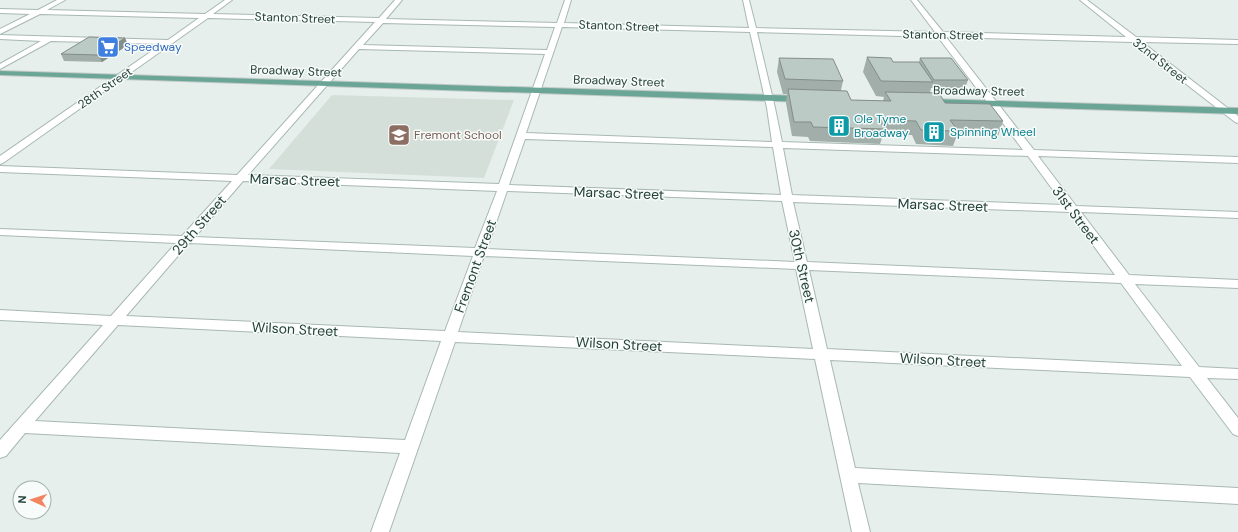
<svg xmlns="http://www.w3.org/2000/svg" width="1238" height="532" viewBox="0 0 1238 532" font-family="'DM Sans',sans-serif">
	<rect width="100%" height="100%" fill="#e6efeb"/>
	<path fill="#d4dfda" d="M332 95 514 100 484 178 269 169Z"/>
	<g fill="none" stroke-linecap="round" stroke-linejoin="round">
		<g stroke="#a8b8b2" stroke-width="2">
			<path id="minor" d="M57 0H65L47 10 205 14 225 0H232L213 14 379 18 395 0H402L386 19 557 23 565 0H571L564 23 749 28 743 0H749L756 28 935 32 911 0H917L943 32 1126 37 1080 0H1087L1136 37 1238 40V44L1142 42 1238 116V123L1235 122 1132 42 946 37 1034 150 1238 157V163L1038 156 1076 206 1238 212V218L1081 212 1129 275 1238 280V288L1135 284 1199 367 1238 369V379L1207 378 1238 418V436L1233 434 1190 377 830 360 855 468 1238 488V504L858 483 870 532H852L815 359 455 342 389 532H371L400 453 25 433 6 456 0 458V440L103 325 0 320V310L111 316 176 243 0 235V229L182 236 232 181 0 172V166L237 175 375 22 208 18 3 163 0 164V156L162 44 51 41 0 69V64L41 41 0 39V35L168 40 199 18 40 14 0 34V29L30 14 0 13V9L38 10ZM383 23 555 27 547 50 363 45ZM562 27 750 32 767 108 772 142 526 133ZM757 32 938 37 1023 150 782 142 775 108ZM359 49 545 54 499 184 248 175ZM525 139 773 147 781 195 509 185ZM783 148 1028 156 1064 205 792 195ZM243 181 497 191 475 248 195 237ZM507 191 782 201 795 262 487 249ZM793 202 1069 212 1115 275 807 262ZM189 243 473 256 445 331 126 316ZM484 256 796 269 813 349 458 332ZM809 270 1121 283 1182 366 827 349ZM118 325 441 341 405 440 35 421Z"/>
		</g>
		<g stroke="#c2cac8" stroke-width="2">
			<g id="major">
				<path d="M0 71 803 96 807 99 803 102 0 75Z"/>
				<path d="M929 99 1238 108V114L926 104 925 102 926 100Z"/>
			</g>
		</g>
		<use href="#minor" fill="#fff" fill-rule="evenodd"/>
		<use href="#major" fill="#6aa596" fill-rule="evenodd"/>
	</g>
	<g fill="#a1aea9">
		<path d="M125 38 128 45 102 62 64 61 61 54Z"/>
		<path d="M867 57 893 62H919L920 58 968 80 965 88H931L930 93 945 103 1003 121 998 136 957 135 953 146 916 144 912 135H883L880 144 810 141 808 137 792 136 786 103 787 94H783L777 72 779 58 843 81 841 90 851 100 883 101 884 97 876 96 863 72Z"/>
	</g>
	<path fill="#838d89" d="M125 38 128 45 102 62 98 55Z"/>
	<g fill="#bbcac4" stroke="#838d89">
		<path d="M89 37 125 38 98 55 61 54Z"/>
		<path d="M867 57 891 58 893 62H919L933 82 881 81Z"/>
		<path d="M779 58 833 59 843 81 785 79Z"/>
		<path d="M920 58H951L968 80H934Z"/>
		<path d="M788 89 847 91 851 100 891 101 885 92 939 93 945 103 990 104 1003 121 950 120 958 131 921 130 916 121 880 120 884 129 813 127 811 122H794Z"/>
	</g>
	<defs>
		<g id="supermarket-square" transform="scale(1.15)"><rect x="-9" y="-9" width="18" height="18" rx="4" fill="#3f7fe0" stroke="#f7fbf9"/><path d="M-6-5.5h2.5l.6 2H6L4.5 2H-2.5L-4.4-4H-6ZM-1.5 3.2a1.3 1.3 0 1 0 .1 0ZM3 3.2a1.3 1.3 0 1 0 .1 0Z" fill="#fff"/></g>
		<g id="building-square" transform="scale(1.15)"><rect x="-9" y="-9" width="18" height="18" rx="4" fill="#0f9aa8" stroke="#f7fbf9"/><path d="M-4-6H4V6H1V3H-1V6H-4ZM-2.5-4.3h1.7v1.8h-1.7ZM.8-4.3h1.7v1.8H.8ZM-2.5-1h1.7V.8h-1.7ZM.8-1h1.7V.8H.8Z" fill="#fff"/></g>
		<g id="school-square" transform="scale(1.15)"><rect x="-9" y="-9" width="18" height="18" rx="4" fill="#8d6e63" stroke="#f7fbf9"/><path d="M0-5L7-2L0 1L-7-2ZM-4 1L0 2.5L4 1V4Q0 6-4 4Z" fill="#fff"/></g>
	</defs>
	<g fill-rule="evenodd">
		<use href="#supermarket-square" x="108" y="47"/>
		<use href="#building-square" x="839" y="126"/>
		<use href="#building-square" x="934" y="132"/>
		<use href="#school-square" x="399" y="135"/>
	</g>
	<g text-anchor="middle" stroke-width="3" stroke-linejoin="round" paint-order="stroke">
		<g font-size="12" fill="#24423a" stroke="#f7fbf9">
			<text transform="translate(295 18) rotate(2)" y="4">Stanton Street</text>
			<text transform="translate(619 26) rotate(2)" y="4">Stanton Street</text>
			<text transform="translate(943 35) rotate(1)" y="4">Stanton Street</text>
			<text transform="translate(1160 61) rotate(38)" y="4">32nd Street</text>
			<text transform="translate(296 71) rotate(2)" y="4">Broadway Street</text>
			<text transform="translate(619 81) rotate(2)" y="4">Broadway Street</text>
			<text transform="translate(105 88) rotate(-35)" y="4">28th Street</text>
			<text transform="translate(979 91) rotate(1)" y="4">Broadway Street</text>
		</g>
		<g font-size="12" fill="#366cbe" stroke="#f7fbf9" text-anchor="start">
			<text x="124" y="51">Speedway</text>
		</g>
		<g font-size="12" fill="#0d838f" stroke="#f7fbf9" text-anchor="start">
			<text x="854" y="123">Ole Tyme<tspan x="854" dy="14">Broadway</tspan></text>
			<text x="950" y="136">Spinning Wheel</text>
		</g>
		<g font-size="12" fill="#785e54" stroke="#f7fbf9" text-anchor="start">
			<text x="414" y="139">Fremont School</text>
		</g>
		<g font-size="14" fill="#24423a" stroke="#f7fbf9">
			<text transform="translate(295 180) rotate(2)" y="5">Marsac Street</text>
			<text transform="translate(619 193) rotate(2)" y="5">Marsac Street</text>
			<text transform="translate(943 205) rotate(2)" y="5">Marsac Street</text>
			<text transform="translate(1076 215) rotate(53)" y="5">31st Street</text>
			<text transform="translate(199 225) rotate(-49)" y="5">29th Street</text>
			<text transform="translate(475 266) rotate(-70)" y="5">Fremont Street</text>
			<text transform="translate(802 266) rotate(77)" y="5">30th Street</text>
			<text transform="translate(295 329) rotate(3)" y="5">Wilson Street</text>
			<text transform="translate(619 344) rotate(3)" y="5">Wilson Street</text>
			<text transform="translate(943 360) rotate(3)" y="5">Wilson Street</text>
		</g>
	</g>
	<g transform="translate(32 500) rotate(273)"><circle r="19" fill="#f7fbf9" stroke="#a3b1ad"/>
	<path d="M0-3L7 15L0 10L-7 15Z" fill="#f4845f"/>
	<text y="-6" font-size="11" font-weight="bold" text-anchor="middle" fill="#24423a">N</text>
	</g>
</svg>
